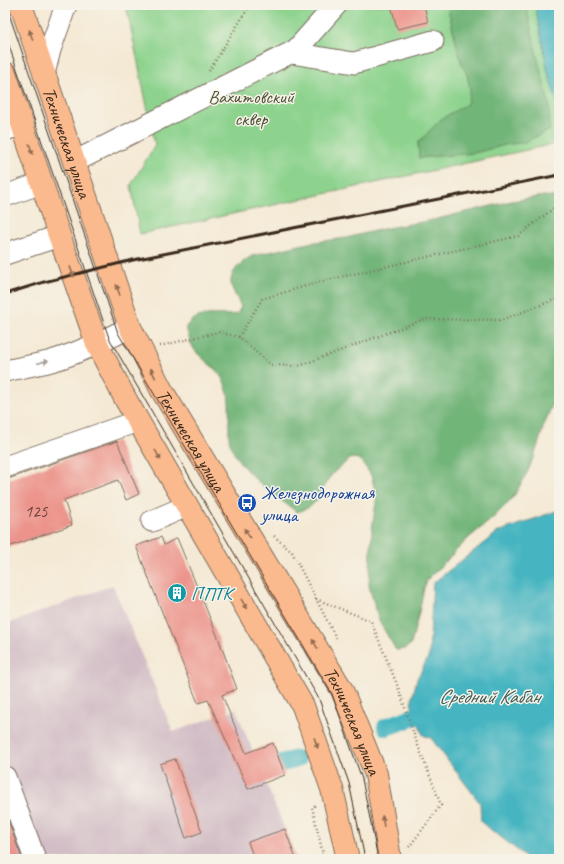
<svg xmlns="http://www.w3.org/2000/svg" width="564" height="864" viewBox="0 0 564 864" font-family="Caveat,sans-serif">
	<rect width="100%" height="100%" fill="#f7f3e8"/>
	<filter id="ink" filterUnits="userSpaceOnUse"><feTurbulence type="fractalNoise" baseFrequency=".025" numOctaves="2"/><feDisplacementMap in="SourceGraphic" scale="8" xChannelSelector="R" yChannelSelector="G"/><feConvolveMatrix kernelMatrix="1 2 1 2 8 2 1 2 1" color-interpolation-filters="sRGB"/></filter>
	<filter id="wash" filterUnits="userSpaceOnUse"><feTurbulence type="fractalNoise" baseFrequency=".012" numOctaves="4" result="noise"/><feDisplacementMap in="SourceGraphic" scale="16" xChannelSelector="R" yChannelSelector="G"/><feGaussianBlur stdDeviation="0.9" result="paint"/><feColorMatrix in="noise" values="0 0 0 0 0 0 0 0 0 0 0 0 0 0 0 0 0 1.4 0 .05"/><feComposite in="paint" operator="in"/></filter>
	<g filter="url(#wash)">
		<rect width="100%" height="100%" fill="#f4e9d4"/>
		<path fill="#d2bdc6" d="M113 585 173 732 236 709 242 725 297 859H5V625Z"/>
		<path fill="#8dd38e" stroke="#647e56" d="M126 5H535L548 72 559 108V143L140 234 131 185 155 145Z"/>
		<g fill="#72b579" stroke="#56704c">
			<path d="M447 5H526L537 56 549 104 550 130 523 143 509 144 474 153 419 158 418 143 441 119 467 104 470 89 467 75 461 62Z"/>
			<path d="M544 196 554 197 559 207V387L543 428 538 445 528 471 514 496 493 518 471 536 427 580 424 588 420 608 411 644 405 649 396 650 379 621 369 586 372 529 376 502V494L371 475 360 459 351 458C344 464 335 470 330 477 319 494 319 506 297 512 276 497 230 464 229 437 228 417 233 397 222 378 215 366 202 360 194 349 190 343 188 334 186 327 198 309 219 317 237 314L241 307C239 301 231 289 231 283 230 271 243 261 252 256L309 243 346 238 387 228 433 220 512 201Z"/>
		</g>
		<g fill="#46b5c1" stroke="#407070">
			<path d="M535 5H559V108L548 72Z"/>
			<path d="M559 510V859H526L524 855 481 822 480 803 431 738 423 735 411 703 417 679 429 656 433 583 498 532Z"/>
		</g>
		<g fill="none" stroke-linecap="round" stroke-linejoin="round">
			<g stroke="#46b5c1" stroke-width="18">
				<path d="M386 727 416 716"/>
				<path d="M281 763 297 759"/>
			</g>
		</g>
		<g id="blocks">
			<g fill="#ec948c">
				<path d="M391 5H424L428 22 397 29Z"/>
				<path d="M117 441 139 494 126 500 118 480 64 500 72 525 5 548V480Z"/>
				<path d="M161 537 164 545 177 538 219 640 237 689 222 695 246 753 273 743 285 775 248 789 208 700 198 703 136 546Z"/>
				<path d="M175 759 202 832 186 838 160 764Z"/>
				<path d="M5 812 22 859H5Z"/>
				<path d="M285 829 296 859H254L248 842Z"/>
			</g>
		</g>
	</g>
	<g filter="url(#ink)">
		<use href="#blocks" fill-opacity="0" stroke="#7c6d5e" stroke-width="1"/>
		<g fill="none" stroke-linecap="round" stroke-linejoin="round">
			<g stroke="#7c6d5e" stroke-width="23">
				<g id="minor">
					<path d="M291 53 354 63 433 41"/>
					<path d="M44 74 50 50 66 5"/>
					<path d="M5 130 23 124"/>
					<path d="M74 162 296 50 336 5"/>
					<path d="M5 196 42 183"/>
					<path d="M5 254 59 236"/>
					<path d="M5 371C19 368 34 365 48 362 77 354 104 341 130 327"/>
					<path d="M5 467 138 421"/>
					<path d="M152 521 187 506"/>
					<path d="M5 777 35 859"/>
				</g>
			</g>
			<g stroke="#7c6d5e" stroke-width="24">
				<g id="major">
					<path id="s1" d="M21 5 130 327 161 389 342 690 376 774 390 859"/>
					<path d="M5 73 57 229 97 344 126 400 303 706 332 789 348 859"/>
				</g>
			</g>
			<g stroke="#7c6d5e" stroke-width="2.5" stroke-dasharray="1 3" stroke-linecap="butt">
				<path d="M209 71 250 5"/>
				<path d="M239 337 262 299 319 282 518 236 559 204"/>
				<path d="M160 346 218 332 239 337 271 365 299 366 425 319 502 320 559 298"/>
				<path d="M274 536 292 552 336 638"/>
				<path d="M316 599 371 621 398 687 417 743 441 805 409 847"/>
				<path d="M315 859 323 854 312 807 316 805"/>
			</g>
			<use href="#minor" stroke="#fff" stroke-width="21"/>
			<use href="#major" stroke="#fbba8d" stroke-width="22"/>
			<g stroke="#3b2a1e" stroke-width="1">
				<path d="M6 5 118 333 332 694 362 779 378 859"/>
				<path d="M5 34 109 338 319 699 349 783 365 859"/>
			</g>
			<path stroke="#3b2a1e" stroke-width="3" d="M5 294 44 282 133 260 559 175"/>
		</g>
		<defs><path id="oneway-solid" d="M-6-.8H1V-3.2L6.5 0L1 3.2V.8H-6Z"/></defs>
		<g fill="#916b50">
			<use href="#oneway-solid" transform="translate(31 35) rotate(-108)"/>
			<use href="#oneway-solid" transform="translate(31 149) rotate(72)"/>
			<use href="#oneway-solid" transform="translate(72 272) rotate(70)"/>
			<use href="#oneway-solid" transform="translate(118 290) rotate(-109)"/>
			<use href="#oneway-solid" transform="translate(153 373) rotate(-116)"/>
			<use href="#oneway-solid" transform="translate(158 455) rotate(60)"/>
			<use href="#oneway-solid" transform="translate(247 533) rotate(-121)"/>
			<use href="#oneway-solid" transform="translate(244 604) rotate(60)"/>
			<use href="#oneway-solid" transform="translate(315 644) rotate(-121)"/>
			<use href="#oneway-solid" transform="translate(316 743) rotate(71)"/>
			<use href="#oneway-solid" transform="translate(383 821) rotate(-99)"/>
		</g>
		<use fill="#a79f9a" href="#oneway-solid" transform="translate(43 362) rotate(-13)"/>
	</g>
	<defs>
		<g id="bus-disc" transform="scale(1)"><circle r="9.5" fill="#1a4fb4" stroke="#f7f3e8"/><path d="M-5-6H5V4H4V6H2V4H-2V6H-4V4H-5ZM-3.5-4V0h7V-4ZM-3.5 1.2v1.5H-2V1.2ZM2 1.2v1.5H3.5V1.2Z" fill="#fff"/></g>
		<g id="building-disc" transform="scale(1)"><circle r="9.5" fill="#0f9aa8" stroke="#f7f3e8"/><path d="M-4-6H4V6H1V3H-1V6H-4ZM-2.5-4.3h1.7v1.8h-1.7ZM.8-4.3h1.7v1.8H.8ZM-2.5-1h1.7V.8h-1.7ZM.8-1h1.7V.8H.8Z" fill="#fff"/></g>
	</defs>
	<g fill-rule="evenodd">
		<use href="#bus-disc" x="247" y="503"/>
		<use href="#building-disc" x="177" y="593"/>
	</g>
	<g text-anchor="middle" stroke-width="3" stroke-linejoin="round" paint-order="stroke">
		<g font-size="17" fill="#67443a">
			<text x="36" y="517">125</text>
		</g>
		<g font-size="19" fill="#50543a" stroke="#f7f3e8">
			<text x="251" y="103">Вахитовский<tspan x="251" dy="22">сквер</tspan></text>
		</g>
		<g font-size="19" fill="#3b2a1e" stroke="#f7f3e8">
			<text dy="7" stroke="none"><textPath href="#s1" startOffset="145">Техническая улица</textPath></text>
			<text dy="7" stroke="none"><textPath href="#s1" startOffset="469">Техническая улица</textPath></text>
			<text dy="7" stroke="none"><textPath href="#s1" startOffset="793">Техническая улица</textPath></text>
		</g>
		<g font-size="19" fill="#164399" stroke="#f7f3e8" text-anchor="start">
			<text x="261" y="499">Железнодорожная<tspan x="261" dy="22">улица</tspan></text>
		</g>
		<g font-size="19" fill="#0d838f" stroke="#f7f3e8" text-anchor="start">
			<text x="191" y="600">ППТК</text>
		</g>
		<g font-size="20" font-style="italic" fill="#3f5b57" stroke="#f7f3e8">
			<text x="489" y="703">Средний Кабан</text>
		</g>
	</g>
	<rect width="564" height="864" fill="none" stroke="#f7f3e8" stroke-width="20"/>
</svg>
